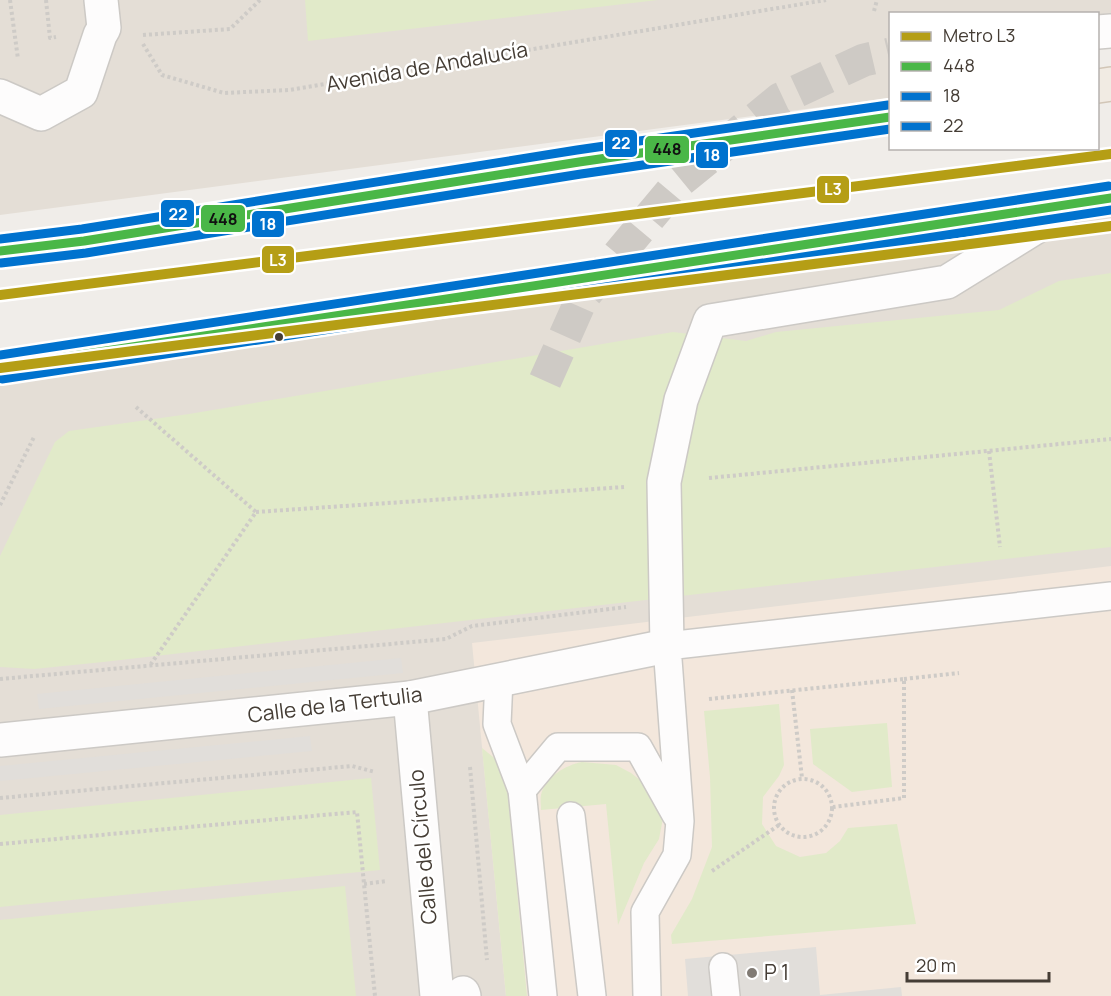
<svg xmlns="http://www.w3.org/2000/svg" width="1111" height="996" viewBox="0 0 1111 996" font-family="Manrope,sans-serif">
	<rect width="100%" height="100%" fill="#f0ede9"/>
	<g fill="#e4ded6">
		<path d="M0 0H1111V42L1098 46V14H890V98L0 215Z"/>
		<path d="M1111 198V996H0V367Z"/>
	</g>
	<path fill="#f3e7dc" d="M1111 566V996H506L472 643Z"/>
	<g fill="#e1eac9">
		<path d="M305 0H658L308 41Z"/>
		<path d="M1111 273V547L103 662 34 669 0 667V556L55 442 69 431 189 414 673 332 746 341 776 332 999 310 1059 281Z"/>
		<path d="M779 704 784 765 779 776 763 797 762 824 776 846 800 857 826 853 840 841 848 828 897 824 916 924 672 944 671 935 692 899 712 847 710 777 704 711Z"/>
		<path d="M887 723 892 787 852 792 813 764 810 729Z"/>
		<path d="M482 748 498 761 507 784 527 996H506Z"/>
		<path d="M582 762 616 765 631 773 645 784 663 818 659 839 644 863 618 925 606 804 541 810C541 805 540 799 541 795 545 777 566 765 582 762Z"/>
		<path d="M371 778 380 870 0 907V815Z"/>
		<path d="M345 886 356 996H0V920Z"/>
	</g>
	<g fill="#e1deda">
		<path d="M401 658 403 673 39 709 37 694Z"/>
		<path d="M310 736 312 751 0 781V766Z"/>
		<path d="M816 947 820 995 901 987 902 996H688L685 959Z"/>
	</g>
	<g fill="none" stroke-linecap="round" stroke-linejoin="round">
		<path stroke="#cecac5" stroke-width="33" stroke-dasharray="33 16" stroke-linecap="butt" d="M545 381 582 298 680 181 780 99 864 60 890 54"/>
		<g stroke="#ccc9c5" stroke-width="30">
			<g id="lane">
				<path d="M499 679 497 724 522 790 543 996"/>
				<path d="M522 790 558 747H638L676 815"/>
				<path d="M571 816 592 996"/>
				<path d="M723 967 726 996"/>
				<path d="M647 996 645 912 677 855 680 821 667 646 1111 596"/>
			</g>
		</g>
		<g stroke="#ccc9c5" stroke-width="36">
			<g id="street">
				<path d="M1098 32 1111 31"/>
				<path d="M0 96 41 114 81 92 100 35 104 28 101 0"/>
				<path d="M410 698 437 996"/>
				<path d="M0 740 410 698 667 646 664 482 681 400 710 321 947 282 1073 204"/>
				<path d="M463 993 464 996"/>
			</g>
		</g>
		<g stroke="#d2c6b7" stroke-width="36">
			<g id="primary">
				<path d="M1098 86 1111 84"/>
				<path d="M0 251 84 241 579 162 890 117"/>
				<path d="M0 367 1111 198"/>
			</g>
		</g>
		<g stroke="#cecbc7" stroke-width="4" stroke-dasharray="3 3" stroke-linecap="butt">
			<path d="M10 0 18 59"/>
			<path d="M46 0 50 38 56 37"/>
			<path d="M874 11 877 0"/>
			<path d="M143 35 230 29 260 0"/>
			<path d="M143 44 162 75 224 93 289 90 826 0"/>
			<path d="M136 407 256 512 151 664"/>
			<path d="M989 451 1000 547"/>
			<path d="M709 478 1111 439"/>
			<path d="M0 505 34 437"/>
			<path d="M256 512 624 487"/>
			<path d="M0 679 446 639 472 626 626 607"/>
			<path d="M904 679 959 673"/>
			<path d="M792 690 802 778"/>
			<path d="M709 699 904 679V798L833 807"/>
			<path d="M470 767 487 960"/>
			<circle cx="803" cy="808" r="29"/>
			<path d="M0 798 352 766 375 772"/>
			<path d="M0 844 357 812 375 996"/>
			<path d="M712 871 779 825"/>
			<path d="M364 884 387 881"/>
		</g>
		<use href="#lane" stroke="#fdfcfc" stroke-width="27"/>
		<use href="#street" stroke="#fdfcfc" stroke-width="33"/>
		<use href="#primary" stroke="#f1ebe3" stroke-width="33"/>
		<g stroke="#fff" stroke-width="14">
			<g id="bus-1">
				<path d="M0 251 84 241 579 162 890 117"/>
				<path d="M0 367 1111 198"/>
			</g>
		</g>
		<g stroke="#fff" stroke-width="14">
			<g id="bus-2">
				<path d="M1 263 86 253 581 174 890 129"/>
				<path d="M2 379 1111 210"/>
			</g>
		</g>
		<g stroke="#fff" stroke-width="14">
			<g id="bus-3">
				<path d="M0 239 82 229 577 150 888 105"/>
				<path d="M0 355 1109 186"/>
			</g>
		</g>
		<use href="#bus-1" stroke="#4ab747" stroke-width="9"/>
		<use href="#bus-2" stroke="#0072ce" stroke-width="9"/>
		<use href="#bus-3" stroke="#0072ce" stroke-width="9"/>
		<g stroke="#fff" stroke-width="15">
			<g id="metro-1">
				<path d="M0 295 1111 154"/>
				<path d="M0 368 1111 226"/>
			</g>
		</g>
		<use href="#metro-1" stroke="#b59e15" stroke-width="10"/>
	</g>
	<circle fill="#453d35" stroke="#fff" stroke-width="2" cx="279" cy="337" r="5"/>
	<circle fill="#817b74" stroke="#fff" stroke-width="2" cx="752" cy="973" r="6"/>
	<g text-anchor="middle" stroke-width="5" stroke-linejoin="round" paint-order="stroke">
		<g font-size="21" fill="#453d35" stroke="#fff">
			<text transform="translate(427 67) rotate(-10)" y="7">Avenida de Andalucía</text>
			<text transform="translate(335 705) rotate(-7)" y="7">Calle de la Tertulia</text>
			<text transform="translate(423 847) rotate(-95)" y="7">Calle del Círculo</text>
		</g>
		<g font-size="21" fill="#453d35" stroke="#fff" text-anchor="start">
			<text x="764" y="980">P 1</text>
		</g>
	</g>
	<g stroke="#fff" stroke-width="2">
		<rect x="604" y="129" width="34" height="29" rx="6" fill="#0072ce"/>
		<rect x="644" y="135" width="46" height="29" rx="6" fill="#4ab747"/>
		<rect x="695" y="141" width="34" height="28" rx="6" fill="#0072ce"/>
		<rect x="816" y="175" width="34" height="29" rx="6" fill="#b59e15"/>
		<rect x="160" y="199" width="35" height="29" rx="6" fill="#0072ce"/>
		<rect x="200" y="204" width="46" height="29" rx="6" fill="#4ab747"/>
		<rect x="251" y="210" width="34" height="28" rx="6" fill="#0072ce"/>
		<rect x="261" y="245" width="34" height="29" rx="6" fill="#b59e15"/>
	</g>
	<g font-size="16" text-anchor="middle" font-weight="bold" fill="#fff">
		<text x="621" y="149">22</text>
		<text x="712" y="161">18</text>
		<text x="833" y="195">L3</text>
		<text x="178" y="220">22</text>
		<text x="268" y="230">18</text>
		<text x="278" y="266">L3</text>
	</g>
	<g font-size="16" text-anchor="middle" font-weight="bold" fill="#111">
		<text x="667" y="155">448</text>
		<text x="223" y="225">448</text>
	</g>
	<rect x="889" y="12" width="210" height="138" fill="#ffffff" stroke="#b5b1ae" stroke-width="1.5"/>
	<rect x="901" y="32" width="30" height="9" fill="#b59e15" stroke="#b5b1ae" stroke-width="1.5"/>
	<text x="943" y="42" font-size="18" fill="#453d35">Metro L3</text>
	<rect x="901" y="62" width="30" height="9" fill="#4ab747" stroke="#b5b1ae" stroke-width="1.5"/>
	<text x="943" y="72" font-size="18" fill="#453d35">448</text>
	<rect x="901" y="92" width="30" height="9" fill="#0072ce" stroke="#b5b1ae" stroke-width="1.5"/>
	<text x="943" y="102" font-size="18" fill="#453d35">18</text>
	<rect x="901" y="122" width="30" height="9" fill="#0072ce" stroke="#b5b1ae" stroke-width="1.5"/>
	<text x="943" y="132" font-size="18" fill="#453d35">22</text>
	<path d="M907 972v9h142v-9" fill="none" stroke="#453d35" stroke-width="3"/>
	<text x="916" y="972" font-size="18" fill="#453d35" stroke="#ffffff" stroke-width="4.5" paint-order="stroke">20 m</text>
</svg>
